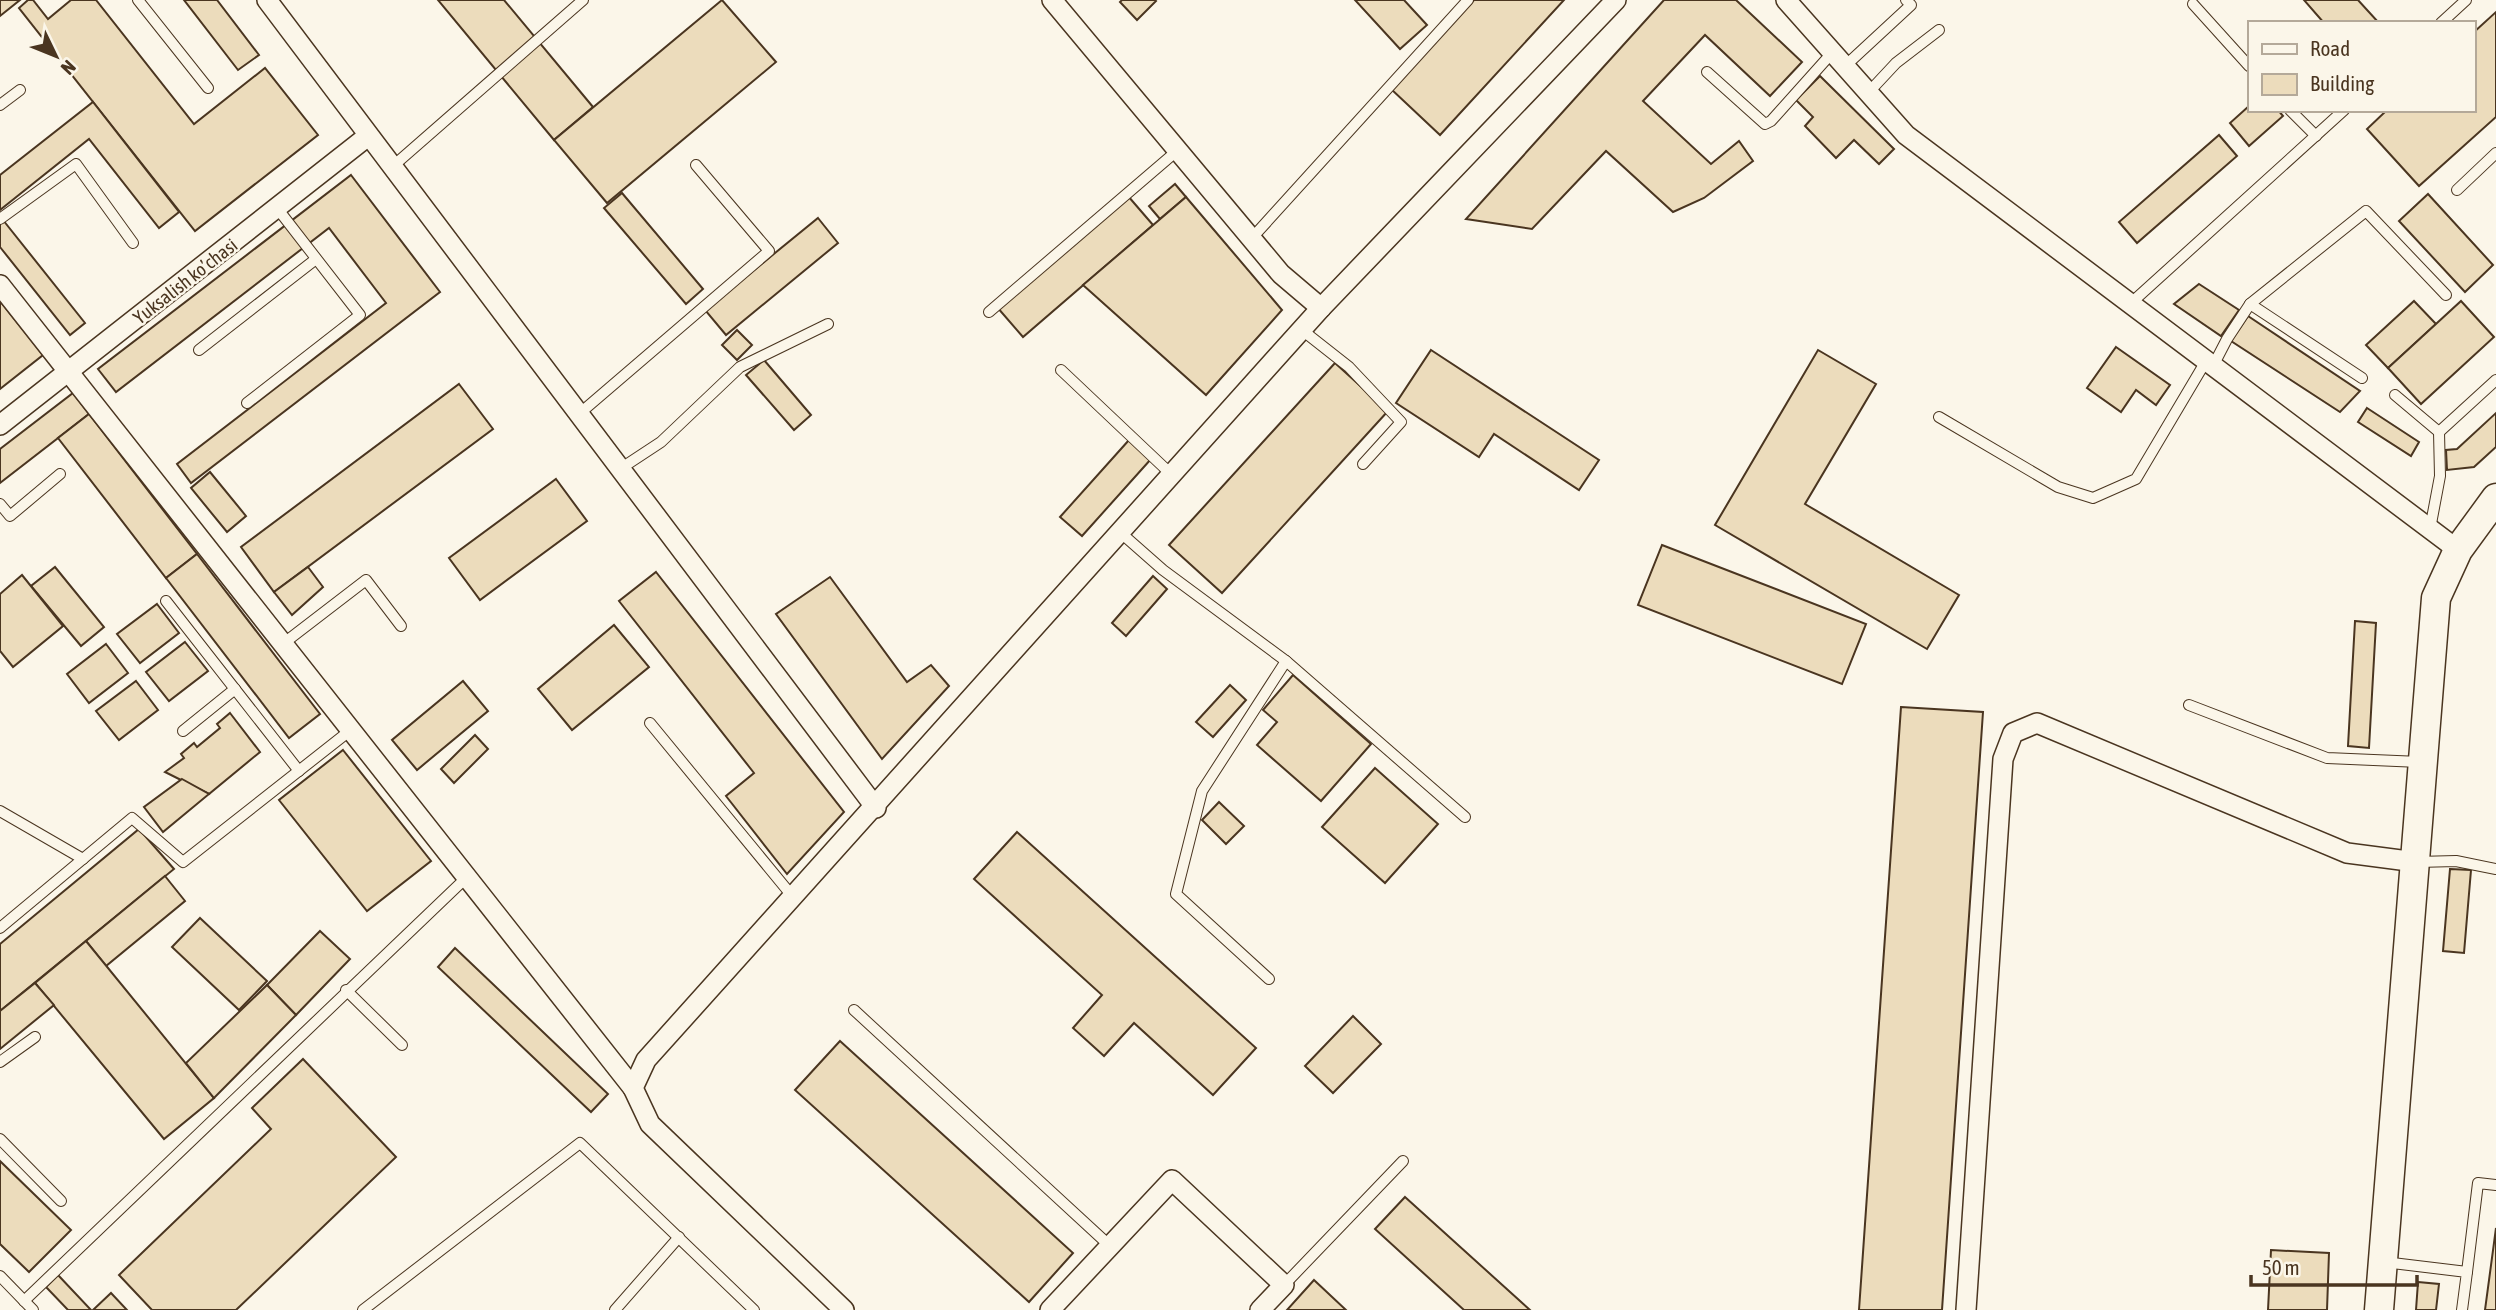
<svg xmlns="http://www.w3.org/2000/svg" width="2496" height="1310" viewBox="0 0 2496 1310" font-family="'Asap Condensed',sans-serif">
	<rect width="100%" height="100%" fill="#fbf6e9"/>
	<g fill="#ecdcbc" stroke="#4a3520" stroke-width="2">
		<path d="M0 0H20L0 16Z"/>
		<path d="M28 0H33L48 19 71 0H96L194 124 265 68 318 135 195 231 19 8Z"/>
		<path d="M184 0H217L259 55 238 70Z"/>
		<path d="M438 0H504L593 107 554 140Z"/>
		<path d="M722 0 776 62 607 203 554 140Z"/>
		<path d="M1122 0H1155L1156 1 1137 20 1120 2Z"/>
		<path d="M1355 0H1404L1427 25 1400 49Z"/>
		<path d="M1474 0H1564L1440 135 1391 89Z"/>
		<path d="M1664 0H1736L1802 62 1770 96 1705 35 1643 101 1711 164 1739 141 1753 161 1704 198 1673 212 1606 151 1532 229 1466 219Z"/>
		<path d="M2304 0H2358L2379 23H2324Z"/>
		<path d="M2496 12V117L2419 186 2367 129 2387 110H2473V33Z"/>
		<path d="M1820 76 1894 149 1879 164 1854 140 1836 158 1805 126 1813 117 1796 100Z"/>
		<path d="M93 102 179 212 159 228 89 139 0 210V175Z"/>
		<path d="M2249 106V110H2278L2283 116 2249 146 2230 123Z"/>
		<path d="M2219 135 2237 156 2137 243 2119 222Z"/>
		<path d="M351 175 440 292 191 483 177 464 386 303 329 228 116 392 98 369Z"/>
		<path d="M1175 184 1186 197 1160 219 1149 206Z"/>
		<path d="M622 193 703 289 686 304 604 208Z"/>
		<path d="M2428 194 2493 265 2465 292 2399 221Z"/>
		<path d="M1128 196 1153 225 1023 337 997 307Z"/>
		<path d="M1186 197 1282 310 1206 395 1083 285Z"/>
		<path d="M818 218 838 243 726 335 705 310Z"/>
		<path d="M3 220 85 323 70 335 0 247V223Z"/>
		<path d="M2199 284 2239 310 2221 336 2174 304Z"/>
		<path d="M0 301 43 355 0 389Z"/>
		<path d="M2414 301 2436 324 2388 368 2366 345Z"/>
		<path d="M2461 301 2494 337 2421 404 2388 368Z"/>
		<path d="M2248 316 2360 391 2340 412 2231 341Z"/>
		<path d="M737 330 752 345 737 360 722 345Z"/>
		<path d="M2116 347 2170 385 2156 405 2136 390 2121 412 2087 388Z"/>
		<path d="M1431 350 1599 460 1579 490 1494 434 1479 457 1396 403Z"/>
		<path d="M1818 350 1876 384 1805 504 1959 595 1927 649 1715 525Z"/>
		<path d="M764 360 811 415 794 430 746 375Z"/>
		<path d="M1335 363 1388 411 1222 593 1169 545Z"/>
		<path d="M459 384 493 429 274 592 241 547Z"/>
		<path d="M73 393 89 414 0 483V449Z"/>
		<path d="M2367 408 2419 442 2411 456 2358 422Z"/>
		<path d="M2496 413V447L2474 467 2447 470 2446 450 2457 449Z"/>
		<path d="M89 414 197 554 166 578 58 438Z"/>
		<path d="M1129 440 1151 459 1082 536 1060 517Z"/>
		<path d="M210 472 246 516 227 532 191 488Z"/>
		<path d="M556 479 587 521 480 600 449 558Z"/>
		<path d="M1662 545 1866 624 1842 684 1638 605Z"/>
		<path d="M197 554 320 714 289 738 166 578Z"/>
		<path d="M55 567 104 627 81 646 31 586Z"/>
		<path d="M308 567 323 587 292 615 274 592Z"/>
		<path d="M656 572 844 812 787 874 726 796 754 773 619 601Z"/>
		<path d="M22 575 63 626 13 667 0 651V594Z"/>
		<path d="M1153 576 1167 589 1126 636 1112 623Z"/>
		<path d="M830 577 907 682 931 665 949 686 882 759 776 614Z"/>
		<path d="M157 604 179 633 140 663 117 634Z"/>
		<path d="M2355 621 2376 623 2369 748 2348 746Z"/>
		<path d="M614 625 649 667 572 730 538 689Z"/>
		<path d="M185 642 208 671 169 701 146 672Z"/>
		<path d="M106 644 128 673 89 703 67 674Z"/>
		<path d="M1293 675 1371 744 1321 801 1257 745 1277 722 1263 710Z"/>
		<path d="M136 681 158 710 119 740 96 711Z"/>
		<path d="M463 681 488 711 417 770 392 740Z"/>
		<path d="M1230 685 1246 700 1213 737 1196 722Z"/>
		<path d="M1901 707 1983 712 1942 1310H1859Z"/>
		<path d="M230 713 260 752 209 794 165 772 184 758 181 754 194 743 197 747 220 728 217 724Z"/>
		<path d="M475 735 488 749 454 783 441 769Z"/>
		<path d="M343 750 431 861 367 911 279 800Z"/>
		<path d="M1375 768 1438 824 1385 883 1322 827Z"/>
		<path d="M182 779 209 794 163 832 144 807Z"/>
		<path d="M1219 802 1244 826 1226 844 1202 820Z"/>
		<path d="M139 829 174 869 0 1011V944Z"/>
		<path d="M1017 832 1256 1048 1213 1095 1134 1023 1104 1056 1073 1028 1102 995 974 879Z"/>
		<path d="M2450 869 2471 870 2464 953 2443 951Z"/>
		<path d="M165 876 185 901 106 966 86 941Z"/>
		<path d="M200 918 267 981 239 1010 172 947Z"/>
		<path d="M320 931 350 959 296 1015 267 985Z"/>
		<path d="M86 941 214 1098 164 1139 35 983Z"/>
		<path d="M455 948 608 1094 591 1112 438 967Z"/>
		<path d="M35 983 54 1005 0 1049V1011Z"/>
		<path d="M267 985 296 1015 214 1098 186 1063Z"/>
		<path d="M1353 1016 1381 1044 1333 1093 1305 1066Z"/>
		<path d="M840 1041 1073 1253 1029 1302 795 1090Z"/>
		<path d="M303 1059 396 1157 236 1310H152L119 1275 271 1129 252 1108Z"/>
		<path d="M0 1161 71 1230 29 1272 0 1244Z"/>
		<path d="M1405 1197 1530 1310H1464L1375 1229Z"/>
		<path d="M2496 1228V1310H2485Z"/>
		<path d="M2271 1250 2329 1253 2327 1310H2268Z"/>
		<path d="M58 1275 91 1310H68L46 1287Z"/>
		<path d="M1314 1280 1346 1310H1287Z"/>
		<path d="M2418 1282 2439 1284 2436 1310H2416Z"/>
		<path d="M111 1293 127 1310H93Z"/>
	</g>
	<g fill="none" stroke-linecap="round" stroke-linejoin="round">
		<g stroke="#4a3520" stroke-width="12">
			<g id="lane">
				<path d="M138 0 208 88"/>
				<path d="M2193 4 2249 66"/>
				<path d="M2441 23 2466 0"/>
				<path d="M1844 67 1911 5 1906 0"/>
				<path d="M1707 72 1765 124 1771 121 1831 54"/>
				<path d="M1868 93 1896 63 1939 30"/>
				<path d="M0 105 20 90"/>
				<path d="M2290 110 2316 136"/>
				<path d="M392 167 583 0"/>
				<path d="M2457 190 2496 153"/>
				<path d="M0 219 76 164 133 243"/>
				<path d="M1252 238 1468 0"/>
				<path d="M2130 304 2344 110"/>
				<path d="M2250 304 2362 378"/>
				<path d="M989 312 1178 150"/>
				<path d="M1302 330 1349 367 1401 422 1363 464"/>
				<path d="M199 350 316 259"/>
				<path d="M2213 366 2227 339 2250 304 2366 211 2446 295"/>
				<path d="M1061 370 1172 475"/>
				<path d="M2395 395 2439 432"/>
				<path d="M247 403 360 315 277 208"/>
				<path d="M579 414 769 251 696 165"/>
				<path d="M1939 417 2058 487 2093 498 2136 479 2206 361"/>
				<path d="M620 469 661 442 740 367 828 324"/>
				<path d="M0 504 10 516 60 474"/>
				<path d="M2430 529 2440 476 2439 432 2496 380"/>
				<path d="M1121 533 1163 570 1286 661 1202 791 1176 894 1269 979"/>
				<path d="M166 601 299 771"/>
				<path d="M284 643 366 580 401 626"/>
				<path d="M1286 661 1465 817"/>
				<path d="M2189 705 2327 758 2420 762"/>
				<path d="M650 723 793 897"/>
				<path d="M183 731 235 689"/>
				<path d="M0 811 83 859"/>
				<path d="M2417 862 2456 861 2496 869"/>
				<path d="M0 928 132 818 183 862 352 729"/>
				<path d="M346 990 402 1045"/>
				<path d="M854 1010 1110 1246"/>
				<path d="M0 1062 35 1037"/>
				<path d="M0 1139 61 1201"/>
				<path d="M2384 1262 2467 1272 2462 1310"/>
				<path d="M2467 1272 2478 1183 2496 1185"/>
				<path d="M0 1276 33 1310"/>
				<path d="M1284 1285 1403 1161"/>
				<path d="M24 1301 467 877"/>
				<path d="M363 1310 580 1143 754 1310"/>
				<path d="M615 1310 679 1237"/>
			</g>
		</g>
		<g stroke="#4a3520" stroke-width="22">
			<g id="street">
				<path d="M267 0 876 808"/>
				<path d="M1052 0 1281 274 1321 308"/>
				<path d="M1786 0 1906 135 2458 550"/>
				<path d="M0 285 633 1088"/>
				<path d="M0 425 368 136"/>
				<path d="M844 1310 650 1124 633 1088 646 1060 1321 308 1616 0"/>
				<path d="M1050 1310 1172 1180 1284 1285 1260 1310"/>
				<path d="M1966 1310 2003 759 2013 733 2037 723 2347 853 2416 862"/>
			</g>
		</g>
		<g stroke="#4a3520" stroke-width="31">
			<path id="secondary" d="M2379 1310 2436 598 2458 550 2496 498"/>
		</g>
		<use href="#lane" stroke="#fbf6e9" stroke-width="10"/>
		<use href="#street" stroke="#fbf6e9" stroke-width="19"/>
		<use href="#secondary" stroke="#fbf6e9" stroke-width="28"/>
	</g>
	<g text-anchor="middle" stroke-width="5" stroke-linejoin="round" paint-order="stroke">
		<g font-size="19" fill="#4a3520" stroke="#fbf6e9">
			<text transform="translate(185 281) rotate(-38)" y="7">Yuksalish ko’chasi</text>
		</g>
	</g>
	<rect x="2248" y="21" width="228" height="91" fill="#fbf6e9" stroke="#b4a999" stroke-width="2"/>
	<rect x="2262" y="44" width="35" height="10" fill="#fbf6e9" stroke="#b4a999" stroke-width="2"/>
	<text x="2310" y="56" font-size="21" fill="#4a3520">Road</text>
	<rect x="2262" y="74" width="35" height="21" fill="#ecdcbc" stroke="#b4a999" stroke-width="2"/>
	<text x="2310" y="91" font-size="21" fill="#4a3520">Building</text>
	<g transform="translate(56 56) rotate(133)" stroke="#fbf6e9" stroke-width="5" paint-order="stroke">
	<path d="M0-5L12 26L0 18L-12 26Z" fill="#4a3520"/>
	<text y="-10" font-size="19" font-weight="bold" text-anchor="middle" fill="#4a3520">N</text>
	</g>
	<path d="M2251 1275v10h166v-10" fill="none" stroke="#4a3520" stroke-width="3.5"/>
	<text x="2262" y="1275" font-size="21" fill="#4a3520" stroke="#fbf6e9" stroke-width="5" paint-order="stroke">50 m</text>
</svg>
